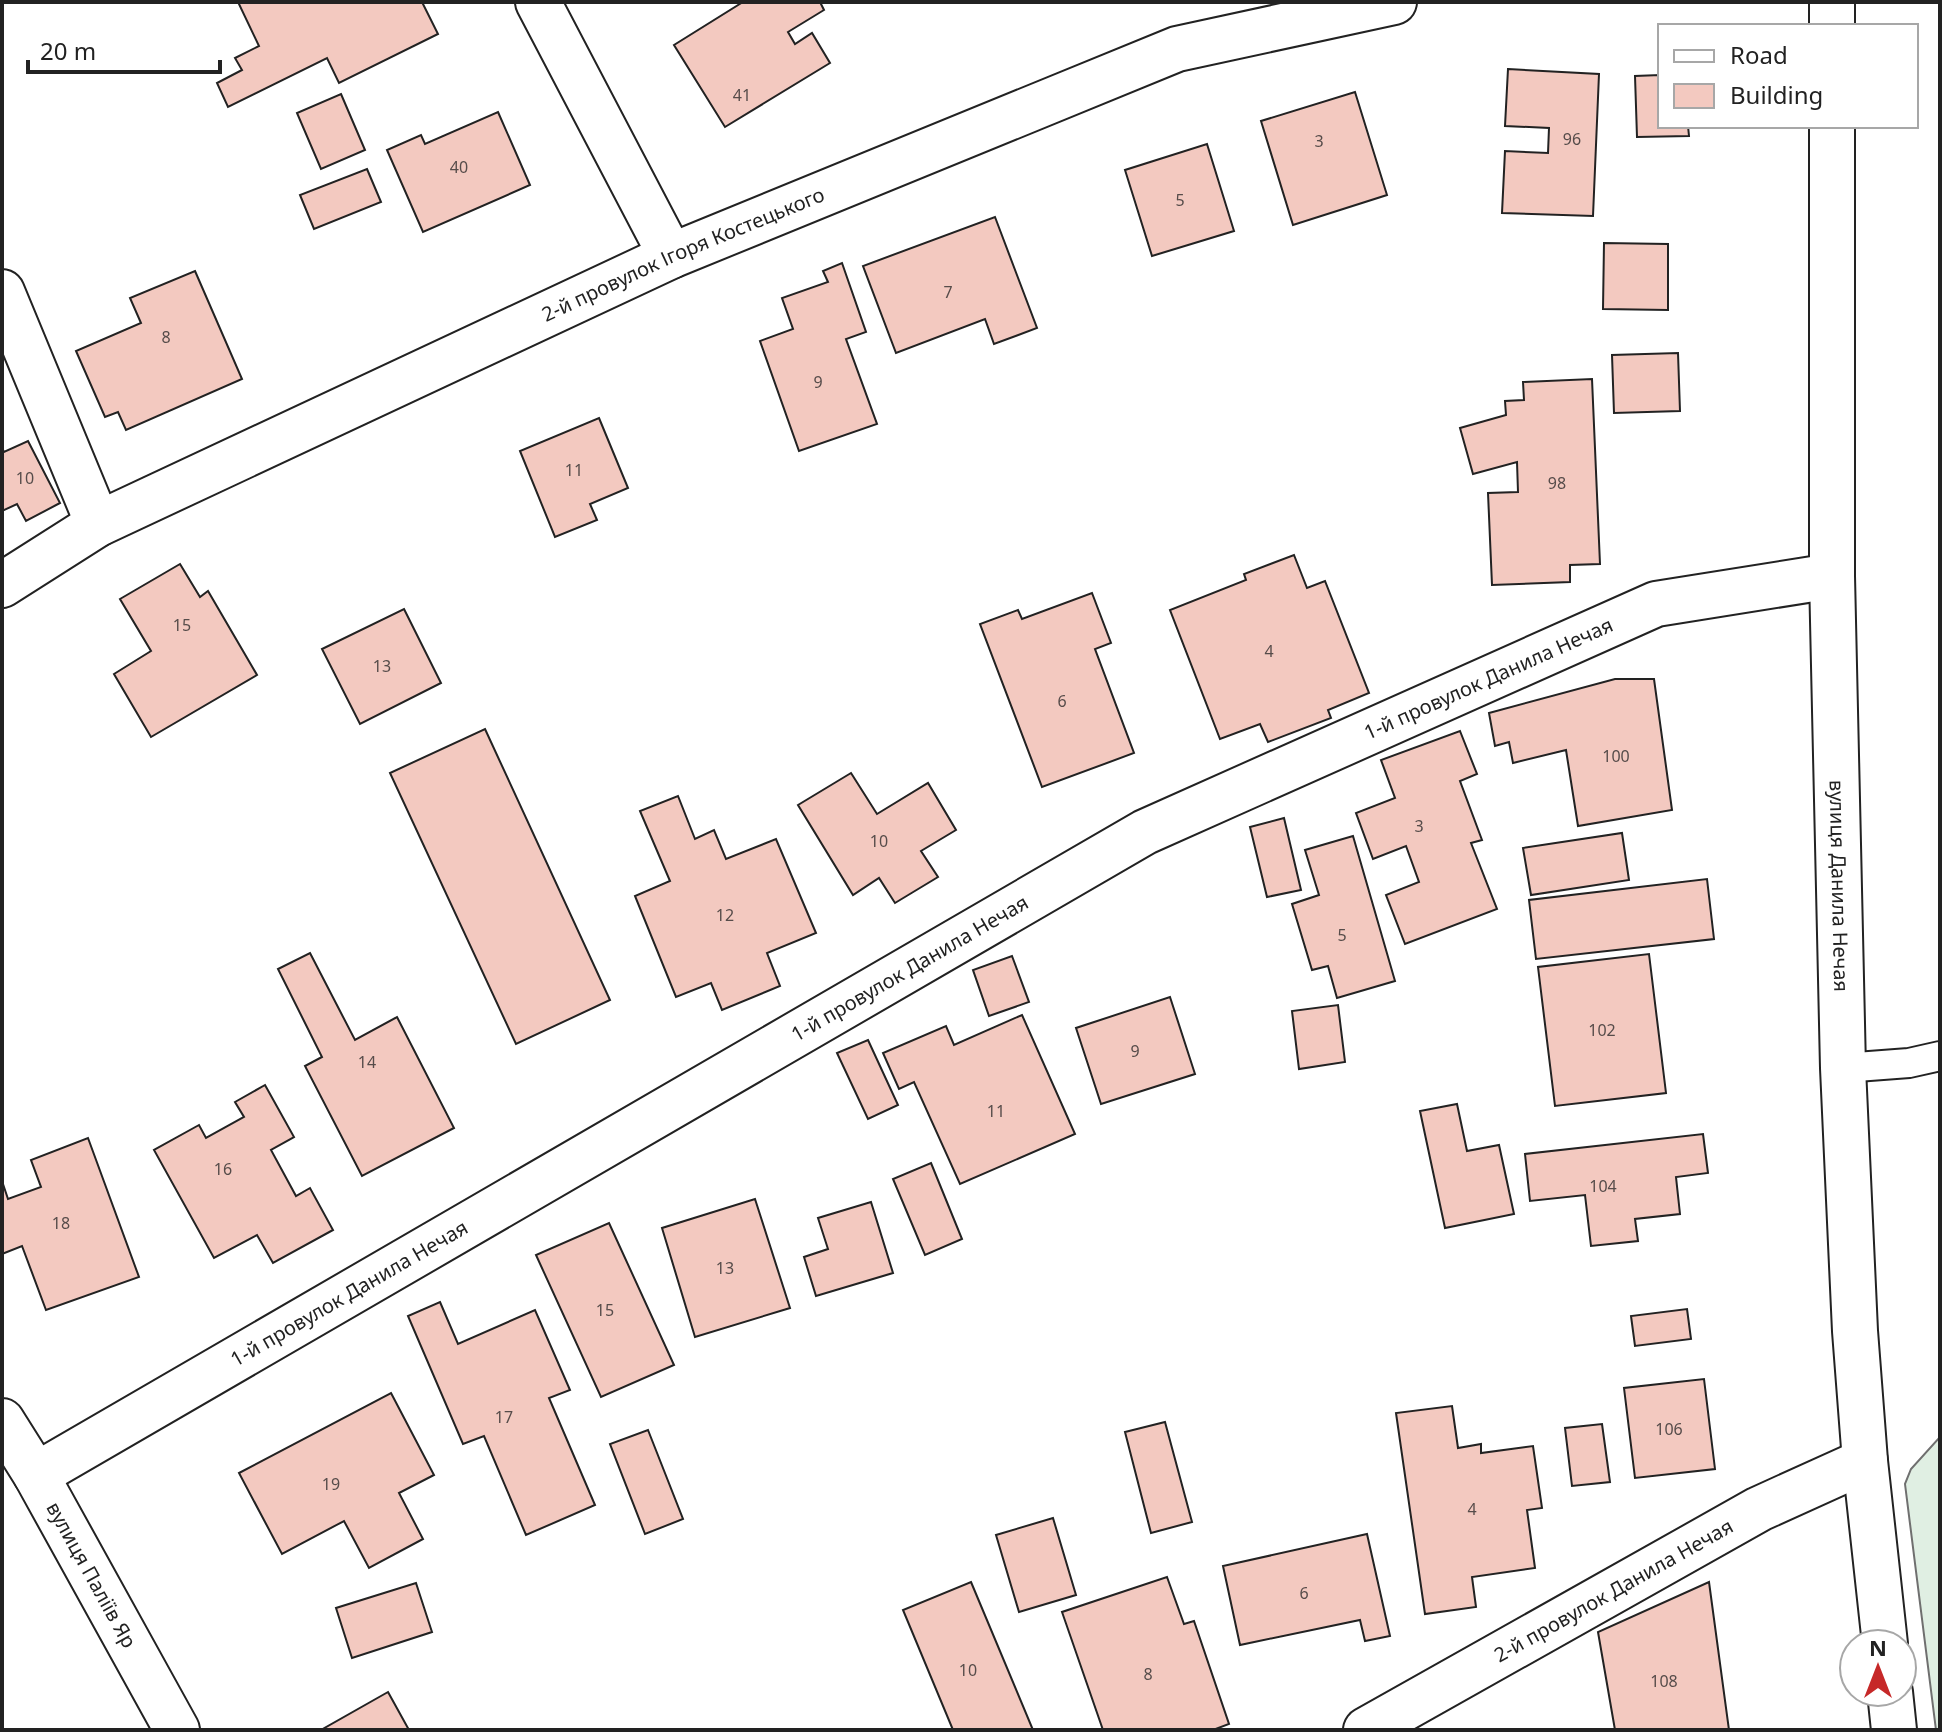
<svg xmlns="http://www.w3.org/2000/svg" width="1942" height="1732" viewBox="0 0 1942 1732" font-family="'Noto Sans',sans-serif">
	<rect width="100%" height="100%" fill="#fff"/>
	<path fill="#e0efe3" stroke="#6f6f6f" stroke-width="2" d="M1939 1438 1940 1730H1936L1905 1484 1911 1469Z"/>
	<g fill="#f3c9c0" stroke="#222" stroke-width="2">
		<path d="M238 2H422L438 34 339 83 327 58 228 107 217 83 242 70 235 58 259 46Z"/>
		<path d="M743 2H820L824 10 788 32 795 44 812 33 830 63 725 127 674 45Z"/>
		<path d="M1508 69 1599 74 1593 216 1502 213 1505 151 1548 153 1549 128 1505 126Z"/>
		<path d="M1660 75V126H1688L1689 136 1637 137 1635 76Z"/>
		<path d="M1355 92 1387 195 1293 225 1261 121Z"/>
		<path d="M341 94 365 150 321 169 297 113Z"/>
		<path d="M498 112 530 185 423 232 387 150 421 135 425 144Z"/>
		<path d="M1207 144 1234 231 1152 256 1125 170Z"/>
		<path d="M367 169 381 202 314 229 300 195Z"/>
		<path d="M995 217 1037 328 994 344 985 319 896 353 863 266Z"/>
		<path d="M1604 243 1668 244V310L1603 309Z"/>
		<path d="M842 263 866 332 846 339 877 424 799 451 760 341 793 329 782 298 828 282 823 271Z"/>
		<path d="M195 271 242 379 126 430 118 412 105 417 76 351 141 323 130 298Z"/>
		<path d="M1678 353 1680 411 1614 413 1612 355Z"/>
		<path d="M1592 379 1600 564 1570 565V582L1492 585 1488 493 1518 492 1517 462 1473 474 1460 428 1506 415 1505 401 1524 400 1523 382Z"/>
		<path d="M599 418 628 488 590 504 597 520 555 537 520 451Z"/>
		<path d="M28 441 60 503 26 521 17 504 2 511V448L4 452Z"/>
		<path d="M1294 555 1307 588 1325 581 1369 693 1328 710 1331 718 1268 742 1260 724 1220 739 1170 610 1246 580 1244 574Z"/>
		<path d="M180 564 200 597 208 591 257 675 151 737 114 674 151 651 120 599Z"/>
		<path d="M1092 593 1111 643 1095 649 1134 753 1042 787 980 624 1018 610 1022 619Z"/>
		<path d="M404 609 441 683 360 724 322 649Z"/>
		<path d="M1615 679H1654L1672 810 1578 826 1566 750 1513 763 1509 742 1495 746 1489 713Z"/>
		<path d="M485 729 610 1000 516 1044 390 773Z"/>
		<path d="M1460 731 1477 774 1460 781 1482 840 1471 843 1497 909 1405 944 1386 895 1419 882 1406 846 1373 859 1356 813 1395 798 1381 760Z"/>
		<path d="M851 773 877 814 928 783 956 830 921 851 938 877 895 903 879 878 853 895 798 805Z"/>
		<path d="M678 796 695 839 714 830 726 859 776 839 816 933 767 953 780 986 722 1010 711 983 676 997 635 896 670 881 640 811Z"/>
		<path d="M1284 818 1301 890 1267 897 1250 827Z"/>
		<path d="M1622 833 1629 880 1531 895 1523 848Z"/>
		<path d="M1353 836 1395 981 1337 998 1328 966 1312 970 1292 904 1319 895 1305 850Z"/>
		<path d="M1707 879 1714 939 1536 959 1529 900Z"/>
		<path d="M310 953 355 1040 397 1017 454 1128 362 1176 305 1066 322 1057 278 969Z"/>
		<path d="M1649 954 1666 1093 1555 1106 1538 967Z"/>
		<path d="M1012 956 1029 1002 989 1016 973 970Z"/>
		<path d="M1170 997 1195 1074 1101 1104 1076 1028Z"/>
		<path d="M1338 1005 1345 1062 1299 1069 1292 1011Z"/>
		<path d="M1022 1015 1075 1134 960 1184 914 1082 899 1089 883 1053 946 1026 954 1045Z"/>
		<path d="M868 1040 898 1105 868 1119 837 1053Z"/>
		<path d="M265 1085 294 1137 271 1150 296 1196 310 1188 333 1230 273 1263 257 1235 214 1258 154 1150 199 1125 206 1138 244 1117 235 1102Z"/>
		<path d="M1457 1104 1467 1151 1499 1145 1514 1214 1445 1228 1420 1111Z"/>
		<path d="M1703 1134 1708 1173 1676 1177 1680 1214 1635 1219 1638 1241 1591 1246 1585 1195 1530 1201 1525 1154Z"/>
		<path d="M88 1138 139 1277 46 1310 22 1246 2 1254V1181L8 1199 41 1187 31 1160Z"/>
		<path d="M931 1163 962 1239 925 1255 893 1179Z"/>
		<path d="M755 1199 790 1308 695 1337 662 1228Z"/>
		<path d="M871 1202 893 1273 816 1296 804 1257 828 1249 818 1218Z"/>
		<path d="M609 1223 674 1365 601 1397 536 1255Z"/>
		<path d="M440 1302 458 1344 535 1310 570 1390 549 1398 595 1505 526 1535 484 1436 463 1444 408 1316Z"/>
		<path d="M1687 1309 1691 1339 1635 1346 1631 1316Z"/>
		<path d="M1704 1379 1715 1469 1635 1478 1624 1388Z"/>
		<path d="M391 1393 434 1475 399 1493 423 1539 369 1568 344 1521 282 1554 239 1473Z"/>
		<path d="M1452 1406 1458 1448 1481 1444V1453L1533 1446 1542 1508 1527 1510 1535 1568 1472 1577 1476 1607 1425 1614 1396 1413Z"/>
		<path d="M1165 1422 1192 1522 1151 1533 1125 1432Z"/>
		<path d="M1602 1424 1610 1482 1572 1486 1565 1428Z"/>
		<path d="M648 1430 683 1519 645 1534 610 1444Z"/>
		<path d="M1053 1518 1076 1595 1019 1612 996 1535Z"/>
		<path d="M1367 1534 1390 1636 1365 1641 1360 1620 1240 1645 1223 1566Z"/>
		<path d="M1167 1577 1184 1624 1194 1621 1229 1724 1213 1730H1103L1062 1612Z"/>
		<path d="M971 1582 1033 1730H953L903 1610Z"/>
		<path d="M1709 1582 1729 1730H1615L1598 1632Z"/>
		<path d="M416 1583 432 1632 352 1658 336 1608Z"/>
		<path d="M388 1692 409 1730H321Z"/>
	</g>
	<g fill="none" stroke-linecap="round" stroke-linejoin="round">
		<g stroke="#222" stroke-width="32">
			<path id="service" d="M1843 1068 1909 1063 1940 1056"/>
		</g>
		<g stroke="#222" stroke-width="48">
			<g id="minor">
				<path d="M538 2 671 256"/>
				<path d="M2 292 98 524"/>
				<path id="s1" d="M2 585 98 524 671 256 1177 49 1394 2"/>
				<path id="s2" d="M2 1421 36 1475 177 1730"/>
				<path id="s3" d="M36 1475 1145 832 1656 604 1832 576"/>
				<path id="s4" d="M1366 1730 1759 1509 1865 1461"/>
			</g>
		</g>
		<g stroke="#222" stroke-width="48">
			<g id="secondary">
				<path d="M1832 26V2"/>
				<path id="s5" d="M1832 126V576L1843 1068 1855 1331 1865 1461 1885 1644"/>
				<path d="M1890 1692 1894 1730"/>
			</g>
		</g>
		<use href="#service" stroke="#fff" stroke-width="28"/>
		<use href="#minor" stroke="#fff" stroke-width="44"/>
		<use href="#secondary" stroke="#fff" stroke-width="44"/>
	</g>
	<g text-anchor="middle" stroke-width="6" stroke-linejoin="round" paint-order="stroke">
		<g font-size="16" fill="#564c4a">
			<text x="742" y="101">41</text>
			<text x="1572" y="145">96</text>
			<text x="1319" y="147">3</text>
			<text x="459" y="173">40</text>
			<text x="1180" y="206">5</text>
			<text x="948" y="298">7</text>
			<text x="166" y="343">8</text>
			<text x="818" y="388">9</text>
			<text x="574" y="476">11</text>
			<text x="25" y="484">10</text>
			<text x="1557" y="489">98</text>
			<text x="182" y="631">15</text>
			<text x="1269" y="657">4</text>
			<text x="382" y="672">13</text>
			<text x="1062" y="707">6</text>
			<text x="1616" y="762">100</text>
			<text x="1419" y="832">3</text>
			<text x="879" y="847">10</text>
			<text x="725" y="921">12</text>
			<text x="1342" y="941">5</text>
			<text x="1602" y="1036">102</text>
			<text x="1135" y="1057">9</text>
			<text x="367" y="1068">14</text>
			<text x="996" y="1117">11</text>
			<text x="223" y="1175">16</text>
			<text x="1603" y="1192">104</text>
			<text x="61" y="1229">18</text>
			<text x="725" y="1274">13</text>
			<text x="605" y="1316">15</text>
			<text x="504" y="1423">17</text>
			<text x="1669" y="1435">106</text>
			<text x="331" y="1490">19</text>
			<text x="1472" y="1515">4</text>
			<text x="1304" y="1599">6</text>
			<text x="968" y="1676">10</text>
			<text x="1148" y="1680">8</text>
			<text x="1664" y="1687">108</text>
		</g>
		<g font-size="20" fill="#222" stroke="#fff">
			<text dy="7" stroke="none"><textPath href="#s1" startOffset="758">2-й провулок Ігоря Костецького</textPath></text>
			<text dy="7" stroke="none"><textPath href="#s3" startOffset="1658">1-й провулок Данила Нечая</textPath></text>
			<text dy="7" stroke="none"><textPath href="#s5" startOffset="760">вулиця Данила Нечая</textPath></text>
			<text dy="7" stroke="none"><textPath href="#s3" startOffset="1010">1-й провулок Данила Нечая</textPath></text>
			<text dy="7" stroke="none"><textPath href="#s3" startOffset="362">1-й провулок Данила Нечая</textPath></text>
			<text dy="7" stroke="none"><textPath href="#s2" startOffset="178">вулиця Паліїв Яр</textPath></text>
			<text dy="7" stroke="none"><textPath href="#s4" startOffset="284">2-й провулок Данила Нечая</textPath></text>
		</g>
	</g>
	<rect width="1942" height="1732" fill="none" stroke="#222222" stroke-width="8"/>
	<rect x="1658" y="24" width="260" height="104" fill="#ffffff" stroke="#a7a7a7" stroke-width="2"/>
	<rect x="1674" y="50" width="40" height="12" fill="#ffffff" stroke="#a7a7a7" stroke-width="2"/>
	<text x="1730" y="64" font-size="24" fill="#222222">Road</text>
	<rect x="1674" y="84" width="40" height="24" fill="#f3c9c0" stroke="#a7a7a7" stroke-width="2"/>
	<text x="1730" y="104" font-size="24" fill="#222222">Building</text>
	<g transform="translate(1878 1668)"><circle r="38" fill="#ffffff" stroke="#a7a7a7" stroke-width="2"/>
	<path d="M0-6L14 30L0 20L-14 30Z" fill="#c62828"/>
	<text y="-12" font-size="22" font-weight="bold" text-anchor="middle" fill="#222222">N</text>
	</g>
	<path d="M28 60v12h192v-12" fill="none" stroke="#222222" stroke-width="4"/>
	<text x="40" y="60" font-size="24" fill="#222222" stroke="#ffffff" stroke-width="6" paint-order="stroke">20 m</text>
</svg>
